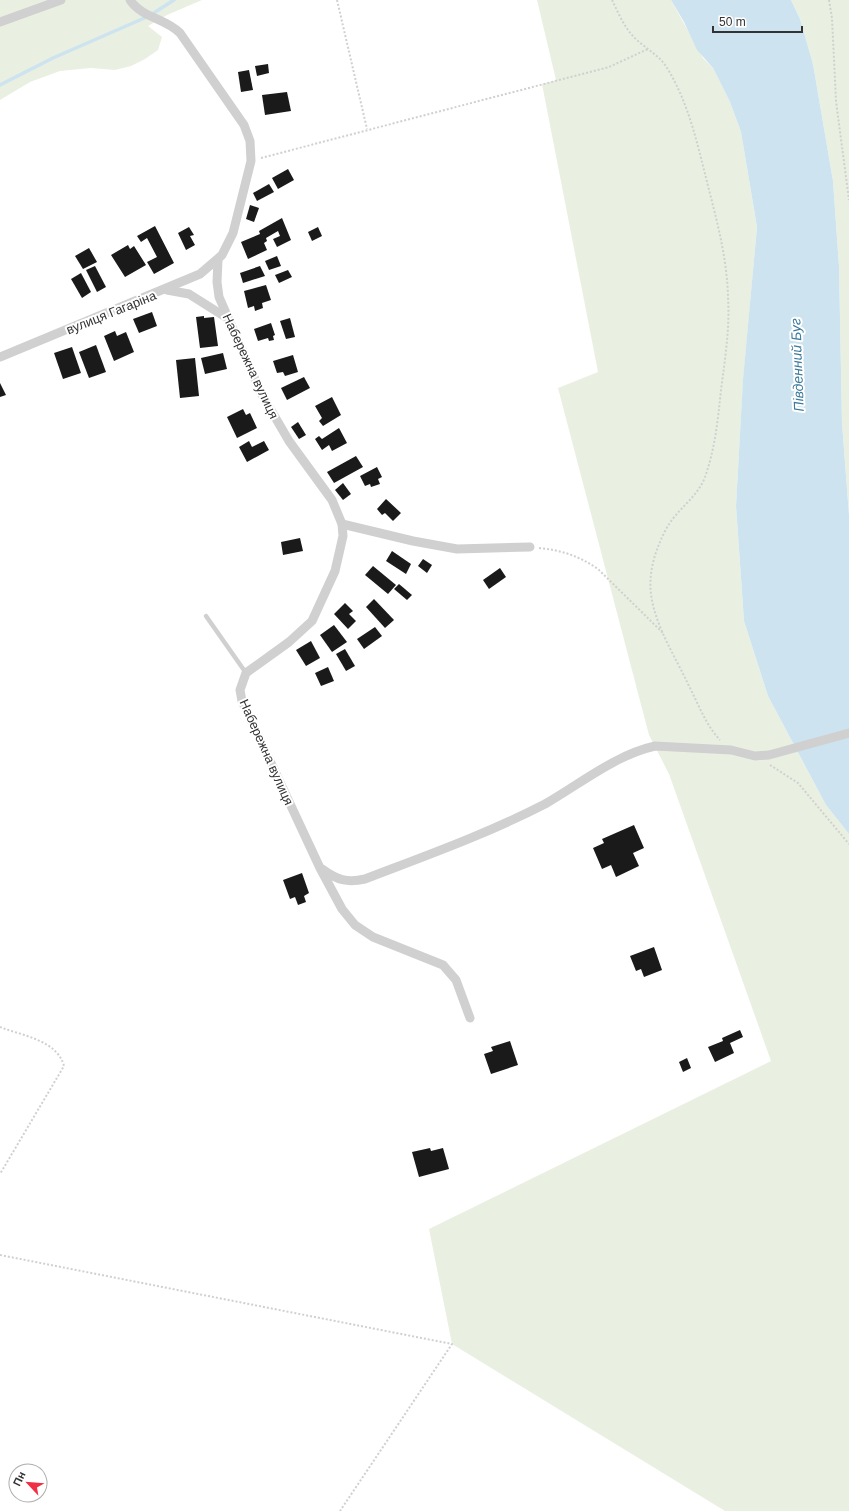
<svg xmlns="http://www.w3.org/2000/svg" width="849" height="1511" viewBox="0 0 849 1511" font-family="Arial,sans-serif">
	<rect width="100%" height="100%" fill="#fff"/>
	<g fill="#e9f0e1">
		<path d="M0 0H202L167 15 148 26 162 37 158 50 145 59 131 66 115 70 91 68 60 71 30 82 0 100Z"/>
		<path d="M537 0H671L703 58 713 68 730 102 741 132 757 227 743 381 736 506 744 621 768 696 826 805 849 834V1511H725L452 1344 429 1229 771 1061 669 774 649 735 558 388 598 372 542 84 556 80Z"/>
		<path d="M791 0H849V514L842 423 839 266 833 181 813 64 800 19Z"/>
	</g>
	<path fill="#cde3f0" d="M671 0H791L800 19 813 64 833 181 839 266 842 423 849 515V834L826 805 768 696 744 621 736 506 743 379 757 227 741 132 730 102 713 68 697 50 684 22Z"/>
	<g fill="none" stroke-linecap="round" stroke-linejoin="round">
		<path stroke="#cde3f0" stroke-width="3.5" d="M0 85 53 58 149 16 174 0"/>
	</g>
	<g fill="#1a1a1a">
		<path d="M268 64 269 73 257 76 255 66Z"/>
		<path d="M249 70 253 90 241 92 238 72Z"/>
		<path d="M287 92 291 111 265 115 262 95Z"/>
		<path d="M288 169 294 180 278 189 272 178Z"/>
		<path d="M269 184 274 192 257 201 253 193Z"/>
		<path d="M250 205 259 208 254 222 246 219Z"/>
		<path d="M282 218 291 240 277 247 273 239 280 236 278 231 266 238 267 241 264 243 267 250 248 259 241 242 260 234 259 231Z"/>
		<path d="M155 226 174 263 154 274 147 262 157 257 147 238 141 242 137 236Z"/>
		<path d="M189 227 194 235 190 236 195 245 186 250 178 233Z"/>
		<path d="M318 227 322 236 312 241 308 232Z"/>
		<path d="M128 245 130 249 134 246 146 265 125 277 111 255Z"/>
		<path d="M89 248 97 262 83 269 75 256Z"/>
		<path d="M277 256 281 266 269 270 265 261Z"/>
		<path d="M95 266 106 287 97 292 86 270Z"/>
		<path d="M260 266 265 276 243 283 240 273Z"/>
		<path d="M288 270 292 277 279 283 275 275Z"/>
		<path d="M81 273 91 292 82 298 71 279Z"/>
		<path d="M266 285 271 300 262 303 263 308 255 311 254 306 248 308 244 291Z"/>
		<path d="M152 312 157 326 139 333 133 319Z"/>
		<path d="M204 316V318L214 317 218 346 200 348 196 317Z"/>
		<path d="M290 318 295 337 286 339 280 321Z"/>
		<path d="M271 323 275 335 273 336 274 340 269 341 268 338 258 341 254 329Z"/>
		<path d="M115 331 117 336 126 332 134 352 114 361 104 336Z"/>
		<path d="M96 345 106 372 89 378 79 352Z"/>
		<path d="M72 347 81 373 63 379 54 353Z"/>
		<path d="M223 353 227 369 205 374 201 358Z"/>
		<path d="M293 355 298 372 285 376 283 372 277 373 273 361Z"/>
		<path d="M195 358 199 396 180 398 176 360Z"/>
		<path d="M304 377 310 388 287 400 281 388Z"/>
		<path d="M0 383 6 395 0 397Z"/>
		<path d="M332 397 341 415 323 426 319 421 322 418 315 406Z"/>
		<path d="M243 409 246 415 250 413 257 428 237 438 227 417Z"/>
		<path d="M298 422 306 435 299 439 291 427Z"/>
		<path d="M339 428 347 443 332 451 329 445 322 450 315 439 319 436 322 439Z"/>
		<path d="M249 441 252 447 264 441 269 450 247 462 239 447Z"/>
		<path d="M356 456 363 467 334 483 327 472Z"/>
		<path d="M377 467 382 477 378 479 380 484 371 487 370 484 365 486 360 476Z"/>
		<path d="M343 483 351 494 343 500 335 490Z"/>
		<path d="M386 499 401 513 393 521 385 513 382 515 377 509Z"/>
		<path d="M300 538 303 551 283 555 281 542Z"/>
		<path d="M392 551 411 564 406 574 386 561Z"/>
		<path d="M423 559 432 565 427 573 418 566Z"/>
		<path d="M373 566 396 585 388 594 365 575Z"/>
		<path d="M500 568 506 577 489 589 483 580Z"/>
		<path d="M399 584 412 595 407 600 394 589Z"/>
		<path d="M374 599 394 620 385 628 366 607Z"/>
		<path d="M345 603 353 611 349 614 356 621 348 629 334 614Z"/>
		<path d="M334 625 347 642 332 652 320 635Z"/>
		<path d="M375 627 382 636 364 649 357 639Z"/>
		<path d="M311 641 320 658 306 666 296 650Z"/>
		<path d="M345 649 355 666 346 671 336 654Z"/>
		<path d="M328 667 334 681 321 686 315 673Z"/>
		<path d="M634 825 644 848 633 853 639 866 616 877 611 865 602 869 593 848 604 843 602 839Z"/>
		<path d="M302 873 309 893 304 896 306 902 298 905 295 897 290 899 283 880Z"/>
		<path d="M654 947 662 970 644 977 641 969 636 971 630 956Z"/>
		<path d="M740 1030 743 1037 730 1043 734 1053 715 1062 708 1047 723 1041 722 1038Z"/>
		<path d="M510 1041 518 1065 491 1074 484 1054 493 1051 491 1047Z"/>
		<path d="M687 1058 691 1068 683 1072 679 1062Z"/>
		<path d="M430 1148 431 1151 443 1148 449 1169 419 1177 412 1152Z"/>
	</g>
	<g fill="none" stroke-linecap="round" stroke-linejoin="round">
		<g stroke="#d0d0d0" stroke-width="2" stroke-dasharray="2 2" stroke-linecap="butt">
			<path d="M337 0 367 129"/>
			<path d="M612 0C619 14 625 30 638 41 648 50 660 56 667 68 687 100 696 138 705 174 715 214 727 255 728 297 730 328 725 359 721 390 718 419 715 449 705 477 699 493 686 503 676 515 668 524 662 536 658 547 652 562 649 579 651 594 655 626 675 656 688 684 698 703 705 724 720 740"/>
			<path d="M829 0 832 18 836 101 849 200"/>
			<path d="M261 158 609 67 648 49"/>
			<path d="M539 548C561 550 579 556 598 569L663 633"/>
			<path d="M770 765 798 783 849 844"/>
			<path d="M0 1027C23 1036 57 1040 64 1066L0 1174"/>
			<path d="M0 1255 452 1344 340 1511"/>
		</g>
		<path stroke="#d0d0d0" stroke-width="4.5" d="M206 616 246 673"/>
		<g stroke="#d0d0d0" stroke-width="9">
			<path d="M0 22 61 0"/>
			<path d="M218 260 217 282 219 297 261 393 289 441 332 500 342 524 343 536 335 571 312 621 289 642 246 673 240 690 242 701 320 868 342 909 355 925 373 937 443 965 456 980 470 1018"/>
			<path d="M167 290 189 294 227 318"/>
			<path d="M0 357 200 274 222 255 233 233 251 161 250 141 244 125 180 33C165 18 142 18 130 0"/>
			<path d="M342 524 413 541 457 549 530 547"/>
			<path d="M322 869C337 880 347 883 365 879 425 856 487 834 545 804 580 784 615 755 655 746L731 750 755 756 769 755 849 733"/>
		</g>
	</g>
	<g text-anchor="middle" stroke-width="4" stroke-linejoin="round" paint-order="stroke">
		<g font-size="13" fill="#333" stroke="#fff">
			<text transform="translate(111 312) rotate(-22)" y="5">вулиця Гагаріна</text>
			<text transform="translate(251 366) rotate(65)" y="5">Набережна вулиця</text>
			<text transform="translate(267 752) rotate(66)" y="5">Набережна вулиця</text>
		</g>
		<g font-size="14" font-style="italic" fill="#3a799c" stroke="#fff">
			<text transform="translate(797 365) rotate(-92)" y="5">Південний Буг</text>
		</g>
	</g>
	<g transform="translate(28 1483) rotate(296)"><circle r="19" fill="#ffffff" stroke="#adadad"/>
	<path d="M0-3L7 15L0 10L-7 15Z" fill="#ef2f43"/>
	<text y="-6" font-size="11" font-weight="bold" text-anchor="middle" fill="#333333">Пн</text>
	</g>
	<path d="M713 26v6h89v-6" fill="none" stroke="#333333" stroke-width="2"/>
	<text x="719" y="26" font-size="12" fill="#333333" stroke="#ffffff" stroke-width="3" paint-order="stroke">50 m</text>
</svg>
